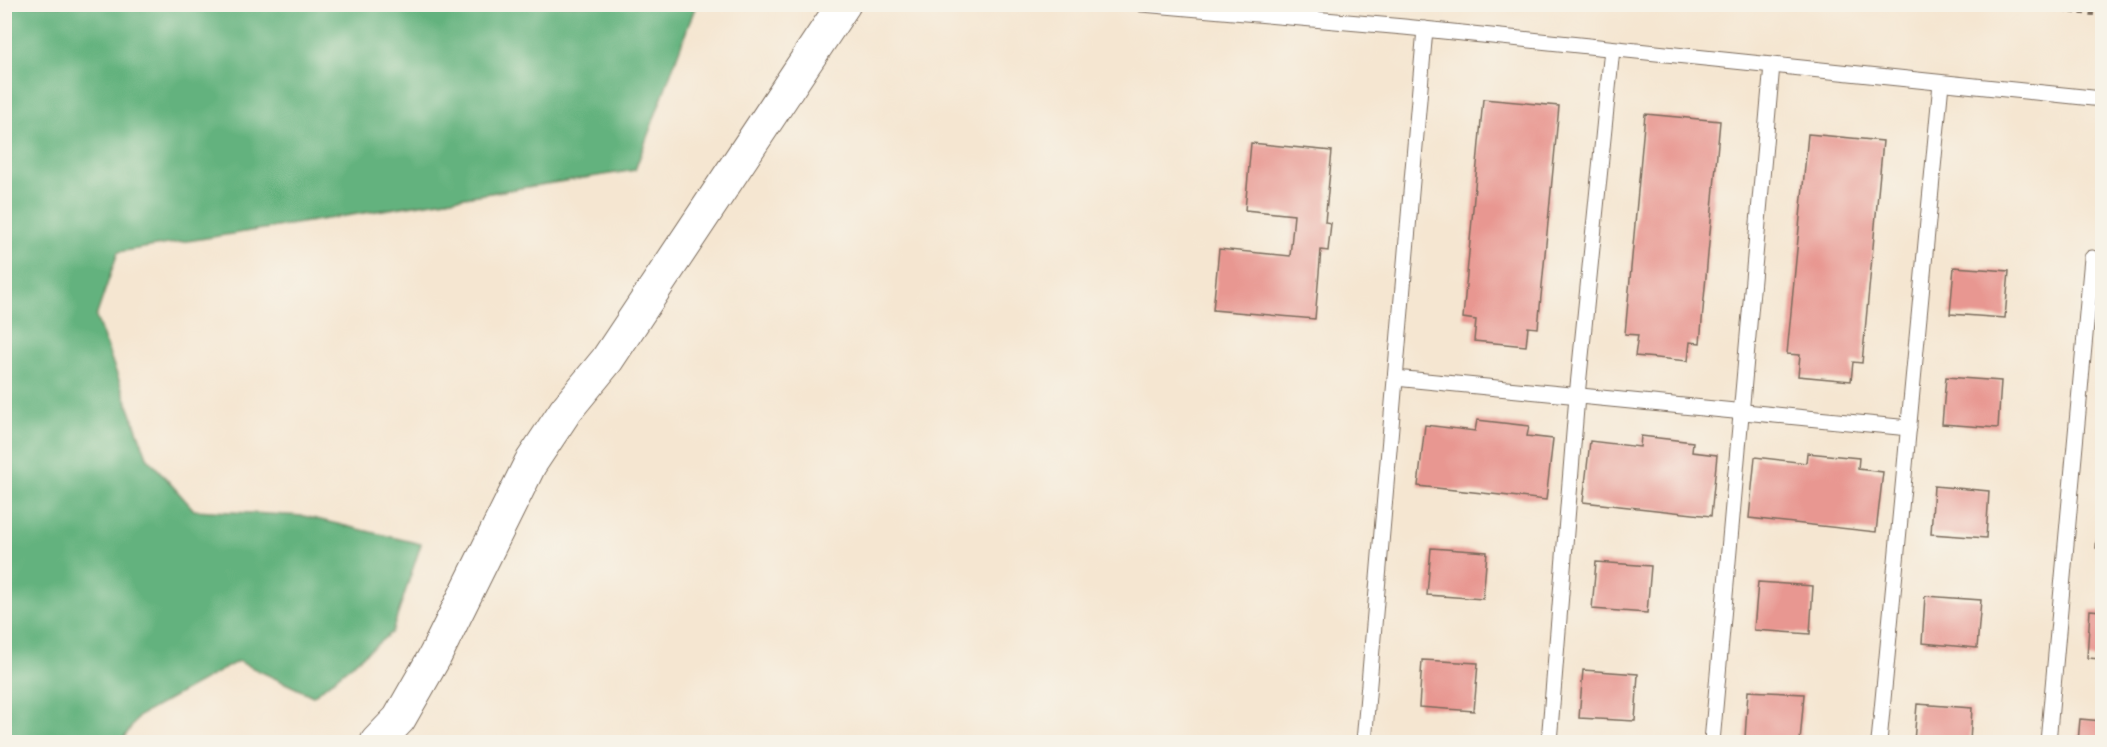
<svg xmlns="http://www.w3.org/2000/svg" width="2107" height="747" viewBox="0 0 2107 747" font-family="Sriracha,sans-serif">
	<rect width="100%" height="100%" fill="#f7f3e8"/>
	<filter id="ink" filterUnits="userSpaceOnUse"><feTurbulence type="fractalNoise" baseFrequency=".0167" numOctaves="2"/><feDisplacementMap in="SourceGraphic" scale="12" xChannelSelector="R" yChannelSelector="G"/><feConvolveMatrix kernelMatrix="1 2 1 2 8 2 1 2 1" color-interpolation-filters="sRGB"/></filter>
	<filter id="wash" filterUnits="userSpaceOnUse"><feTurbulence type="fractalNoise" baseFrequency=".008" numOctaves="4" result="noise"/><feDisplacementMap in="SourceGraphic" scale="24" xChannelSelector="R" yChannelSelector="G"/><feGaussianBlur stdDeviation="1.35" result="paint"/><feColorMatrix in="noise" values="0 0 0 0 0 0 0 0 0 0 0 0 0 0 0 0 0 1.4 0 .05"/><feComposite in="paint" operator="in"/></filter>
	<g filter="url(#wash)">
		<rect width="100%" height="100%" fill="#f5e6d1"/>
		<path fill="#64b27e" stroke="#506e4e" stroke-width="1.5" d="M4 5H696L635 170 118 252 96 317 147 457 194 510 304 516 421 544 392 632 313 696 238 661 139 716 121 742H5Z"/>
		<g id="blocks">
			<g fill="#e89791">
				<path d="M1483 99 1559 106 1538 328 1528 327 1526 346 1474 341 1476 320 1463 318Z"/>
				<path d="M1645 114 1720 121 1700 343 1690 342 1688 361 1635 356 1638 335 1625 334Z"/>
				<path d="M1808 134 1883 141 1862 363 1853 362 1851 381 1798 376 1800 355 1787 354Z"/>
				<path d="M1251 143 1332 151 1325 222 1331 223 1328 251 1321 250 1315 319 1213 310 1219 249 1290 256 1294 215 1245 210Z"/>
				<path d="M1954 267 2009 271 2005 318 1950 314Z"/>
				<path d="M1946 377 2001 381 1998 428 1942 424Z"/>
				<path d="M1477 420 1529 426 1527 436 1553 439 1546 500 1418 486 1425 425 1475 431Z"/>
				<path d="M1641 436 1693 442 1692 452 1717 455 1711 516 1583 502 1590 441 1640 447Z"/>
				<path d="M1807 453 1859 458 1858 469 1883 472 1876 532 1749 518 1755 457 1806 463Z"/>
				<path d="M1934 486 1989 491 1986 538 1931 534Z"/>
				<path d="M2100 500H2102V548H2096Z"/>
				<path d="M1431 548 1487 552 1483 599 1427 595Z"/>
				<path d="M1596 562 1651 566 1647 613 1592 609Z"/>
				<path d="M1758 582 1813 586 1810 634 1754 630Z"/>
				<path d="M1925 596 1981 600 1977 648 1922 643Z"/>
				<path d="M2090 610 2102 611V659L2087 658Z"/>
				<path d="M1422 660 1478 663 1474 711 1419 707Z"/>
				<path d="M1583 670 1638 674 1635 721 1579 718Z"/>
				<path d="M1748 691 1804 694 1800 742 1745 738Z"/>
				<path d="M1917 704 1972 708 1970 742H1914Z"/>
				<path d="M2080 719 2102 721V742H2078Z"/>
			</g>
		</g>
	</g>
	<g filter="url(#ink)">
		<use href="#blocks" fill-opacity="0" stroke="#7c6c5d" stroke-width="1.5"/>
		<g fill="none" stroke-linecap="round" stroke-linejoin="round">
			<g stroke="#7c6c5d" stroke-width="17">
				<g id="service">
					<path d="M1142 4 1404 27 2102 99"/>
					<path d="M1395 378 1909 428"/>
					<path d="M1364 742 1425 29"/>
					<path d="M1549 742 1577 396 1612 49"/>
					<path d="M1712 742 1772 65"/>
					<path d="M1879 742 1941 83"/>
					<path d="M2048 742 2092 258"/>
				</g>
			</g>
			<g stroke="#7c6c5d" stroke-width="35">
				<path id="tertiary" d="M377 742 399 719 435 656 530 464 566 410 607 360 844 4"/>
			</g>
			<path stroke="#7c6c5d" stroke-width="4" stroke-dasharray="4.5 4.5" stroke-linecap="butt" d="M2000 4 2102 15"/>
			<use href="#service" stroke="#fff" stroke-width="15"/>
			<use href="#tertiary" stroke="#fff" stroke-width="33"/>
		</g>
	</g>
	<rect width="2107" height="747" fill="none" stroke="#f7f3e8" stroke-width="24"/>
</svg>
